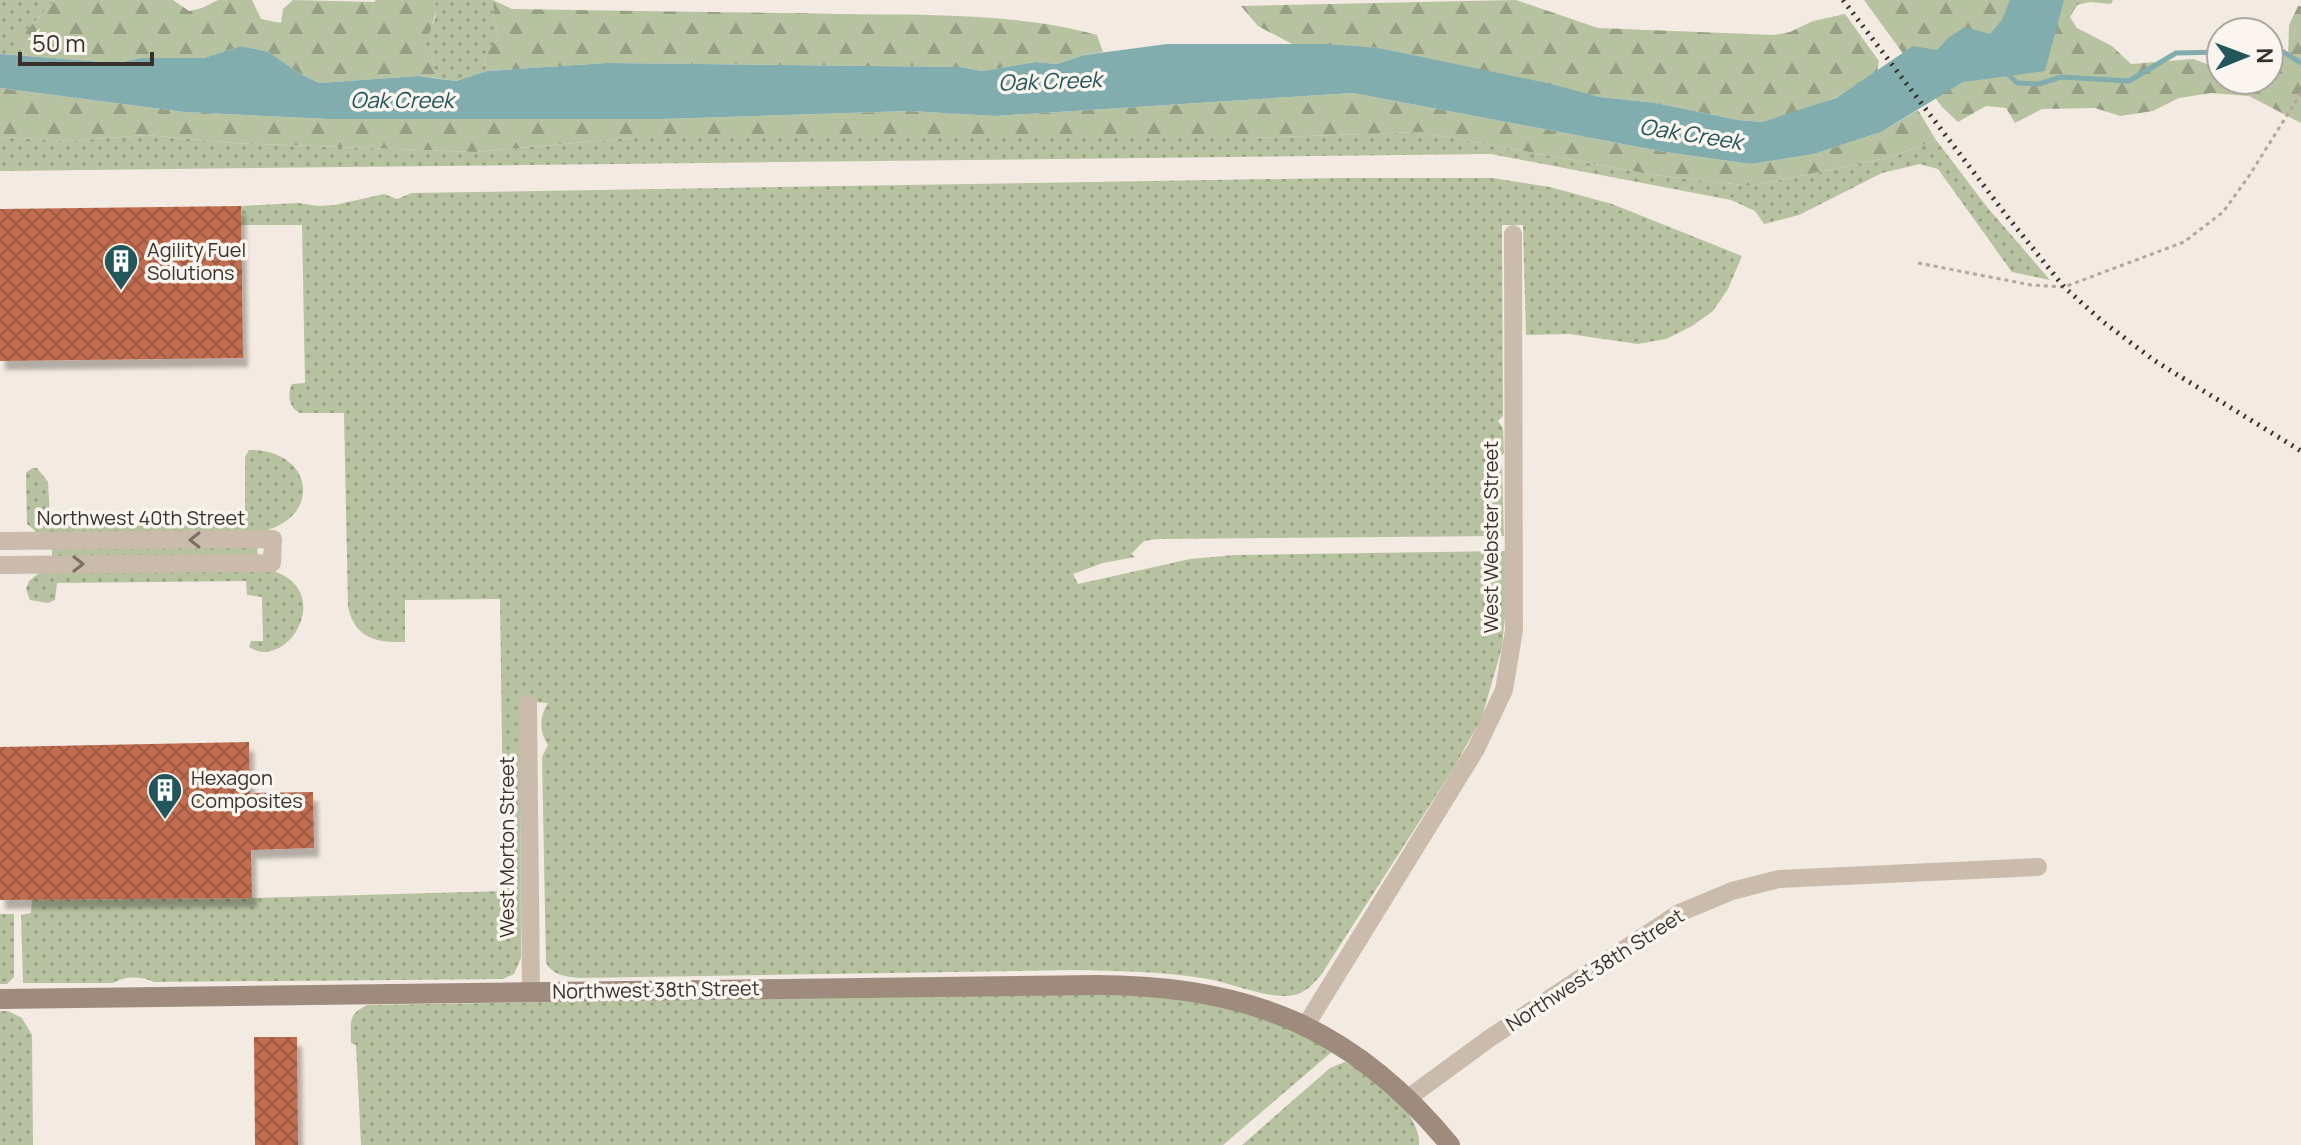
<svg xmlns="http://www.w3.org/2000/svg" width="2301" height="1145" viewBox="0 0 2301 1145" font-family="Manrope,sans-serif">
	<defs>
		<pattern id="grass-dots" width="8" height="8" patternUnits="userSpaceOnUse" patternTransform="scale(2)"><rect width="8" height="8" fill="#b7c2a1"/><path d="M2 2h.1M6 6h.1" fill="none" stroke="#969e83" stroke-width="1.8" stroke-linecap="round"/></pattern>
		<pattern id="forest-firs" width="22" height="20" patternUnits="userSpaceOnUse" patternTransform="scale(2)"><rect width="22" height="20" fill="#b7c2a1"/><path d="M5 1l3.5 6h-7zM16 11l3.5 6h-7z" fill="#969e83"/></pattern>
		<pattern id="building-cross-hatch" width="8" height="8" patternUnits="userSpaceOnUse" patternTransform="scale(2)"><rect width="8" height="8" fill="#c26d50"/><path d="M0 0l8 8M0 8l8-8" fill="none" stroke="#9f5a43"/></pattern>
		<filter id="shadow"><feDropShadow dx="5" dy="9" stdDeviation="2" flood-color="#0004"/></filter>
	</defs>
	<rect width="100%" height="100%" fill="#f3ebe1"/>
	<g fill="url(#grass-dots)">
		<path d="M0 0H55L27 30 21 51 27 56 0 54Z"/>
		<path d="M434 0H493L494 19 499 37 484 57 487 71 456 81 436 78 432 56 421 40C432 30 440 14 434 0Z"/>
		<path d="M1421 132 1654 175 1751 186 1891 157 1936 140 1987 207 2050 280 2012 272 1938 169 1920 164 1882 173 1799 215 1764 224 1755 211 1731 200 1491 154 0 171V137L69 141 146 135 232 143 475 152 631 138H1249Z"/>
		<path d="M1341 178H1492L1550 187 1612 204 1742 256 1728 289 1713 311 1692 326 1666 339 1638 344 1569 334 1526 335 1523 225H1502L1503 416 1498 421 1503 428 1504 453 1498 459 1502 466 1504 536 1158 539 1144 541 1131 554 1135 557 1103 563 1073 574 1078 584 1190 559 1235 555 1505 551 1506 606 1502 647 1482 717 1455 766 1321 975C1311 987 1302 996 1286 996 1258 996 1229 982 1202 978 1159 971 1116 971 1073 970L579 978C565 976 554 976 546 963L542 757 548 745C539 732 539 716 548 703L522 701 520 707 521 958 514 974 503 979 154 982C141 976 125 976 113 983H23L21 915 31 913 32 899 252 898 504 891 500 599 405 600V642C376 643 355 638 348 607L344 413H300C289 408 287 395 292 384L305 383 302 225H241V206L298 203 318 206 335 205 384 194 397 199 412 193Z"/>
		<path d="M249 450C312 449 324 515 264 531L39 534 27 524 26 473 32 468H37L48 482 50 515H57L58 523 245 521V457Z"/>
		<path d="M257 544 258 557 52 560V547Z"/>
		<path d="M270 570C338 589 287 673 249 647L251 641H263L262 597 247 595 246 581 57 583 55 600 48 603 30 600 26 589 29 581 39 573Z"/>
		<path d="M0 914H14V977L7 984H0Z"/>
		<path d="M1110 993 1160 994 1257 1014 1334 1050 1223 1145H361L356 1045 351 1043C351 1022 347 1015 367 1005Z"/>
		<path d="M0 1011H8L22 1018 32 1035 33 1145H0Z"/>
		<path d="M1345 1062C1373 1073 1421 1113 1419 1145H1242L1330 1068Z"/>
	</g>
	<g fill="url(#forest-firs)">
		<path d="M55 0H173L189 11 202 8 218 0H252L261 19 281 23 283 9 293 0 374 2 376 0H434L437 8 430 32 422 40 432 56 436 78 418 76 319 83 297 72 269 52 241 46 204 58H141L117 63 27 56 10 40 13 29 27 30Z"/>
		<path d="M493 0 512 9C622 11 732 12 842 14 923 15 1020 13 1097 35L1103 52 1084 55 1057 64 1035 62 982 71 960 67 607 63 487 71 484 57 499 37 494 19Z"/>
		<path d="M1516 0 1598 28 1774 35 1790 32 1813 21 1845 14 1879 61 1877 72 1835 98 1805 109 1762 122 1738 120 1656 103 1600 97 1379 48 1292 44 1258 26 1241 6Z"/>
		<path d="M1864 0H2113L2111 4 2090 2 2077 5 2070 17 2077 28 2112 46 2131 64 2193 59 2221 69V80H2269V50L2288 57 2289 25 2298 6H2301V123L2249 96 2211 93 2179 98 2153 111 2120 116 2095 108 2042 109 2015 123 2006 108 1986 106 1958 122 1942 107Z"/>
		<path d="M0 88 184 112 328 119H663L909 111 995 116 1353 93 1665 152 1751 164 1814 154 1881 132 1918 110 1936 140 1891 157 1751 186 1654 175 1421 132 1249 138H631L475 152 232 143 146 135 69 141 0 137Z"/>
	</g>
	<path fill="#81adaf" d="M2010 0H2064L2045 71 1963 82 1881 132 1814 154 1751 164 1665 152 1353 93 995 116 909 111 663 119H328L184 112 0 88V54L117 63 141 58H204L241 46 269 52 297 72 319 83 418 76 456 81 487 71 607 63 960 67 982 71 1035 62 1057 64 1084 55 1167 44H1326L1379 48 1547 83 1600 97 1656 103 1738 120 1762 122 1836 98 1913 46 1937 50 1948 38 1965 27 1990 34 2002 20Z"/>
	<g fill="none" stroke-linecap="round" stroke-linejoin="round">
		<g stroke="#81adaf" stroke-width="5">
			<path d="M2269 48H2277L2301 63"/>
			<path d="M2007 73 2017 83 2039 84 2061 77 2129 81 2176 53 2221 52"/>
		</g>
	</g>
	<g fill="url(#building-cross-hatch)" filter="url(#shadow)">
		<path d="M241 206 243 358 0 361V209Z"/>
		<path d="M249 742 250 793 313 792 314 848 251 850 252 898 0 900V747Z"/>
		<path d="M254 1037H297L298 1145H255Z"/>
	</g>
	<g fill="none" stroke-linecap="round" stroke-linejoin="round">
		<path stroke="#b7a597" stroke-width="3" stroke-dasharray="4 4" stroke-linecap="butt" d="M1918 263 2031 285 2064 287 2184 242 2223 212 2249 176 2301 93"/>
		<g stroke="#cbbbad" stroke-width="18">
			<path d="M0 541 273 539 272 563 0 565"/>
			<path d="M528 703 531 992"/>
			<path d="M1306 1025 1476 749 1504 690 1514 630 1513 234"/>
			<path d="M1408 1098 1490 1038 1679 913 1732 891 1779 879 2038 867"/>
		</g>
		<path stroke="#9f8a7e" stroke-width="20" d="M0 999 1096 985C1247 985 1353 1027 1450 1145"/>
		<path stroke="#3a302b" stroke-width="5" stroke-dasharray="2 6" stroke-linecap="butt" d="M1843 0 2006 215 2064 287 2102 321 2155 361 2301 451"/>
	</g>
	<defs><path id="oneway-chevron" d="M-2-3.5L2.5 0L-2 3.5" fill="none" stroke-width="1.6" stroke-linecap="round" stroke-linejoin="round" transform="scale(2)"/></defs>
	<g stroke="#7b6f66">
		<use href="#oneway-chevron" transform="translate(195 540) rotate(180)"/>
		<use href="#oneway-chevron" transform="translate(78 564)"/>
	</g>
	<defs>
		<g id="building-pin" transform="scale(1.8)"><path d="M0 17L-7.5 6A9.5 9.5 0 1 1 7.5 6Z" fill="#21565a" stroke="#faf5ee"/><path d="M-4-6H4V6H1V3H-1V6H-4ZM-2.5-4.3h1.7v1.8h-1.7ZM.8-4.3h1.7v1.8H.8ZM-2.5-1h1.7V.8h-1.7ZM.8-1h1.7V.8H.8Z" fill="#fff"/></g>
	</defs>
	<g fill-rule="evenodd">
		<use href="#building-pin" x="121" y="261"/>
		<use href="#building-pin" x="165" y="790"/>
	</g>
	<g text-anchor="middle" stroke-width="7" stroke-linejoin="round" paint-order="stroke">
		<g font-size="20" fill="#3a302b" stroke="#faf5ee" text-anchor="start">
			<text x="147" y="257">Agility Fuel<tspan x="147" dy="23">Solutions</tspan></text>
			<text x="191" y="785">Hexagon<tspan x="191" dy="23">Composites</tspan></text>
		</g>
		<g font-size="20" fill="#3a302b" stroke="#faf5ee">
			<text x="141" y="525">Northwest 40th Street</text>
			<text transform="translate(1491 537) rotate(-90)" y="7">West Webster Street</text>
			<text transform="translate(507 847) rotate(-90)" y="7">West Morton Street</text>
			<text transform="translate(1595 970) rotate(-33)" y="7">Northwest 38th Street</text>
			<text transform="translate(656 990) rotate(-1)" y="7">Northwest 38th Street</text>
		</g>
		<g font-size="22" font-style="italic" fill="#21565a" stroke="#faf5ee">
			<text transform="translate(1050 81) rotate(-2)" y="8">Oak Creek</text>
			<text x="402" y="108">Oak Creek</text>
			<text transform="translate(1691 134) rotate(9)" y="8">Oak Creek</text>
		</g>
	</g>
	<g transform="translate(2245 56) rotate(89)"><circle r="38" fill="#faf5ee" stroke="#ada6a0" stroke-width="2"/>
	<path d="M0-6L14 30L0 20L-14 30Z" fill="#21565a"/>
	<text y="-12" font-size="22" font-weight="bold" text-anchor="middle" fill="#3a302b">N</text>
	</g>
	<path d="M20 52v12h132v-12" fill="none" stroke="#3a302b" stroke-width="4"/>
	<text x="32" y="52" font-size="24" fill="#3a302b" stroke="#faf5ee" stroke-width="6" paint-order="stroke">50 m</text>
</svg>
